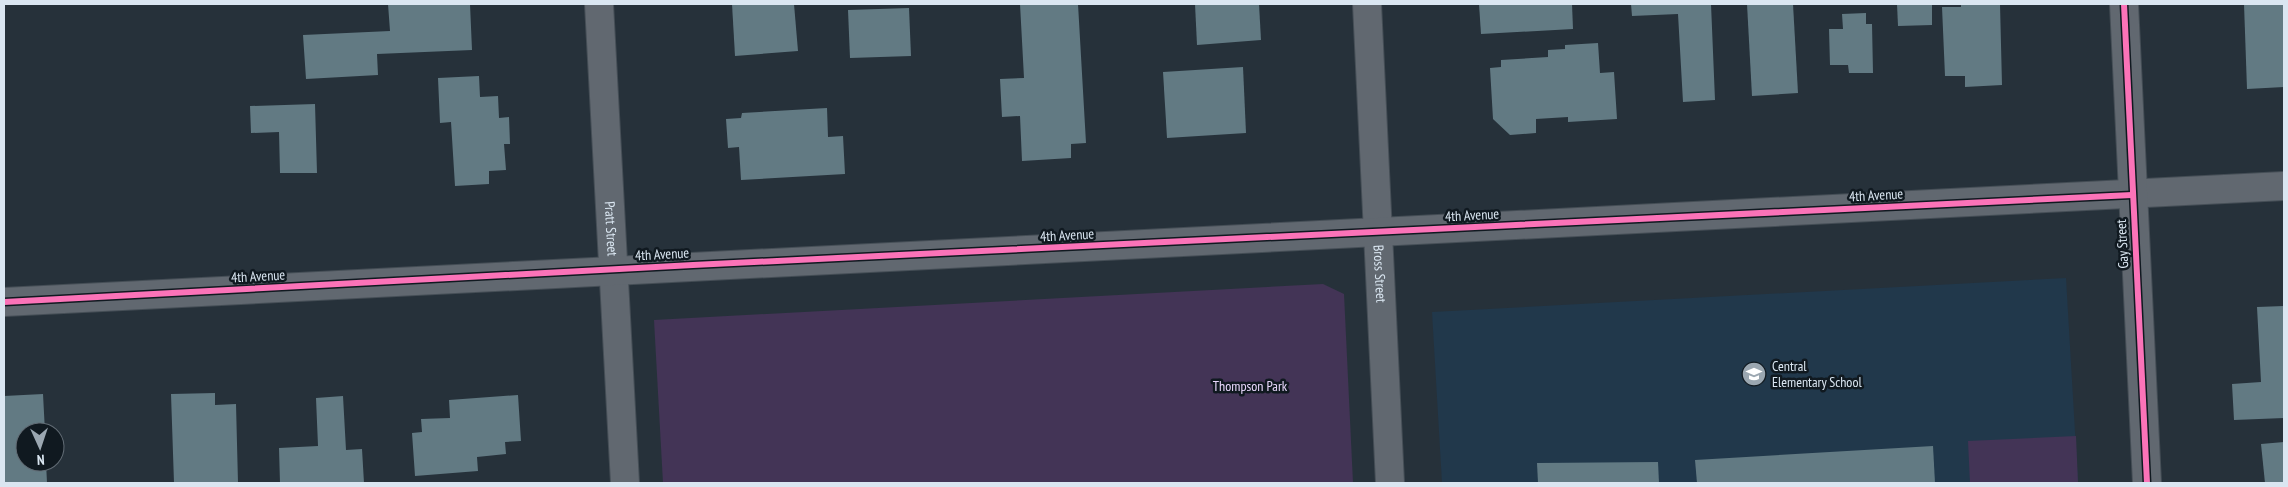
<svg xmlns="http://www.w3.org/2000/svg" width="2288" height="487" viewBox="0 0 2288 487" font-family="'PT Sans Narrow',sans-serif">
	<rect width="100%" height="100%" fill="#26313a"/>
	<path fill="#21384b" d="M2066 278 2078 483H1442L1432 312Z"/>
	<g fill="#433456">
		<path d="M1323 284 1344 294 1353 483H663L654 320Z"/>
		<path d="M2076 436 2078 483H1970L1968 441Z"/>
	</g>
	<g fill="#627a83">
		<path d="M388 4H470L472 50 377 54 378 75 306 79 303 35 390 31Z"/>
		<path d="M732 4H794L798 51 735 56Z"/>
		<path d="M1020 4H1078L1086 143 1071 144V158L1022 161 1020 116 1002 117 1000 79 1024 78Z"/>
		<path d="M1195 4H1259L1261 40 1197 45Z"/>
		<path d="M1479 4H1572L1573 29 1481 34Z"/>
		<path d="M1631 4H1711L1715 100 1683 102 1678 14 1632 16Z"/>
		<path d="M1747 4H1793L1798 93 1752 96Z"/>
		<path d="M1897 4H1932V25L1898 26Z"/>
		<path d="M1961 4H2000L2002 85 1965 87V76H1945L1942 7H1961Z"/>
		<path d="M2244 4H2284V87L2247 89Z"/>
		<path d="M909 8 911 56 850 58 848 10Z"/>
		<path d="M1866 13V24H1872L1873 73H1849L1848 65H1830L1829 29H1843L1842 14Z"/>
		<path d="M1598 43 1600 73 1614 72 1617 119 1568 122V117L1536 119V133L1510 135 1493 119 1490 68 1501 67V60L1548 57V50L1565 49V45Z"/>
		<path d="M1243 67 1246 133 1167 138 1163 72Z"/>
		<path d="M479 76 480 97 498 96 499 118 509 117 510 144H504L506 170 489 171V184L455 186 451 122 440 123 438 78Z"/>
		<path d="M315 104 317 173H280L279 132 251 133 250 106Z"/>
		<path d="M827 108 828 137 843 136 845 174 741 180 739 147 728 148 726 119 741 118 742 113Z"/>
		<path d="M2284 306V418L2234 420 2232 384 2261 382 2257 307Z"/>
		<path d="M215 393V405L236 404 238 483H174L171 394Z"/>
		<path d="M43 394 45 432H25V462H46L47 483H4V396Z"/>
		<path d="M518 395 521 441 505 442 506 454 477 457 478 471 415 476 412 433 422 432 421 419 450 418 449 400Z"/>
		<path d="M343 396 346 450 362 449 364 483H280L279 448 318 446 316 398Z"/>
		<path d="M2284 442V483H2265L2261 444Z"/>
		<path d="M1933 446 1935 483H1697L1695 460Z"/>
		<path d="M1658 462 1659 483H1538L1537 463Z"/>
	</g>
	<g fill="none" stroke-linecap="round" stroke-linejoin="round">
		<g stroke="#454e56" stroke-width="30">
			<g id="street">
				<path id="s1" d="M599 4 625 483"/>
				<path id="s2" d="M1367 4 1390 483"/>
				<path d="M4 302 2284 186"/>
			</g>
		</g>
		<g stroke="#454e56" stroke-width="30">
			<path id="secondary" d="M2124 4 2147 483"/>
		</g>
		<use href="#street" stroke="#616870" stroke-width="28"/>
		<use href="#secondary" stroke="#616870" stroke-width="28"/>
		<g stroke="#101920" stroke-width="9">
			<g id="cycleway">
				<path d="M2124 4 2147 483"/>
				<path d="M4 302 693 265 2132 195"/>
			</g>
		</g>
		<use href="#cycleway" stroke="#fb73b8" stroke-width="6"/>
	</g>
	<defs>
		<g id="school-disc" transform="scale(1.25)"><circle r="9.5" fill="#9ba7b1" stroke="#101920"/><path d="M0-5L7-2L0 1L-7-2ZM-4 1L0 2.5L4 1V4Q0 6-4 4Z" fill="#fff"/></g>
	</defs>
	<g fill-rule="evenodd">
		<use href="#school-disc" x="1754" y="374"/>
	</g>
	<g text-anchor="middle" stroke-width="5" stroke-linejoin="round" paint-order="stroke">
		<g font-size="14" fill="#dae6f1" stroke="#101920">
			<text transform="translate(1876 195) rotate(-3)" y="5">4th Avenue</text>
			<text transform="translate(1472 215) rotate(-3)" y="5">4th Avenue</text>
			<text dy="5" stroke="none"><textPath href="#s1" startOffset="225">Pratt Street</textPath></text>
			<text transform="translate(1067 235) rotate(-3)" y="5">4th Avenue</text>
			<text transform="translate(2122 244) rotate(-93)" y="5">Gay Street</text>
			<text transform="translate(662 254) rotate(-3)" y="5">4th Avenue</text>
			<text dy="5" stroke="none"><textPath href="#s2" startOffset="270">Bross Street</textPath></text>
			<text transform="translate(258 276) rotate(-3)" y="5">4th Avenue</text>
		</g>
		<g font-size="14" fill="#dae6f1" stroke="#101920" text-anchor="start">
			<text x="1772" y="371">Central<tspan x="1772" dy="16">Elementary School</tspan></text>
		</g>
		<g font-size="14" fill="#ead9fd" stroke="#101920">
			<text x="1250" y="391">Thompson Park</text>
		</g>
	</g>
	<rect width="2288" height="487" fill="none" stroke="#dae6f1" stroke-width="10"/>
	<g transform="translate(40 447) rotate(177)"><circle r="24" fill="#101920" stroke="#616b74"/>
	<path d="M0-4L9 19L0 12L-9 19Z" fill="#9ba7b1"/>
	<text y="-8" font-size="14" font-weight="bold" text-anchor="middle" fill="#dae6f1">N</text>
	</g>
</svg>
